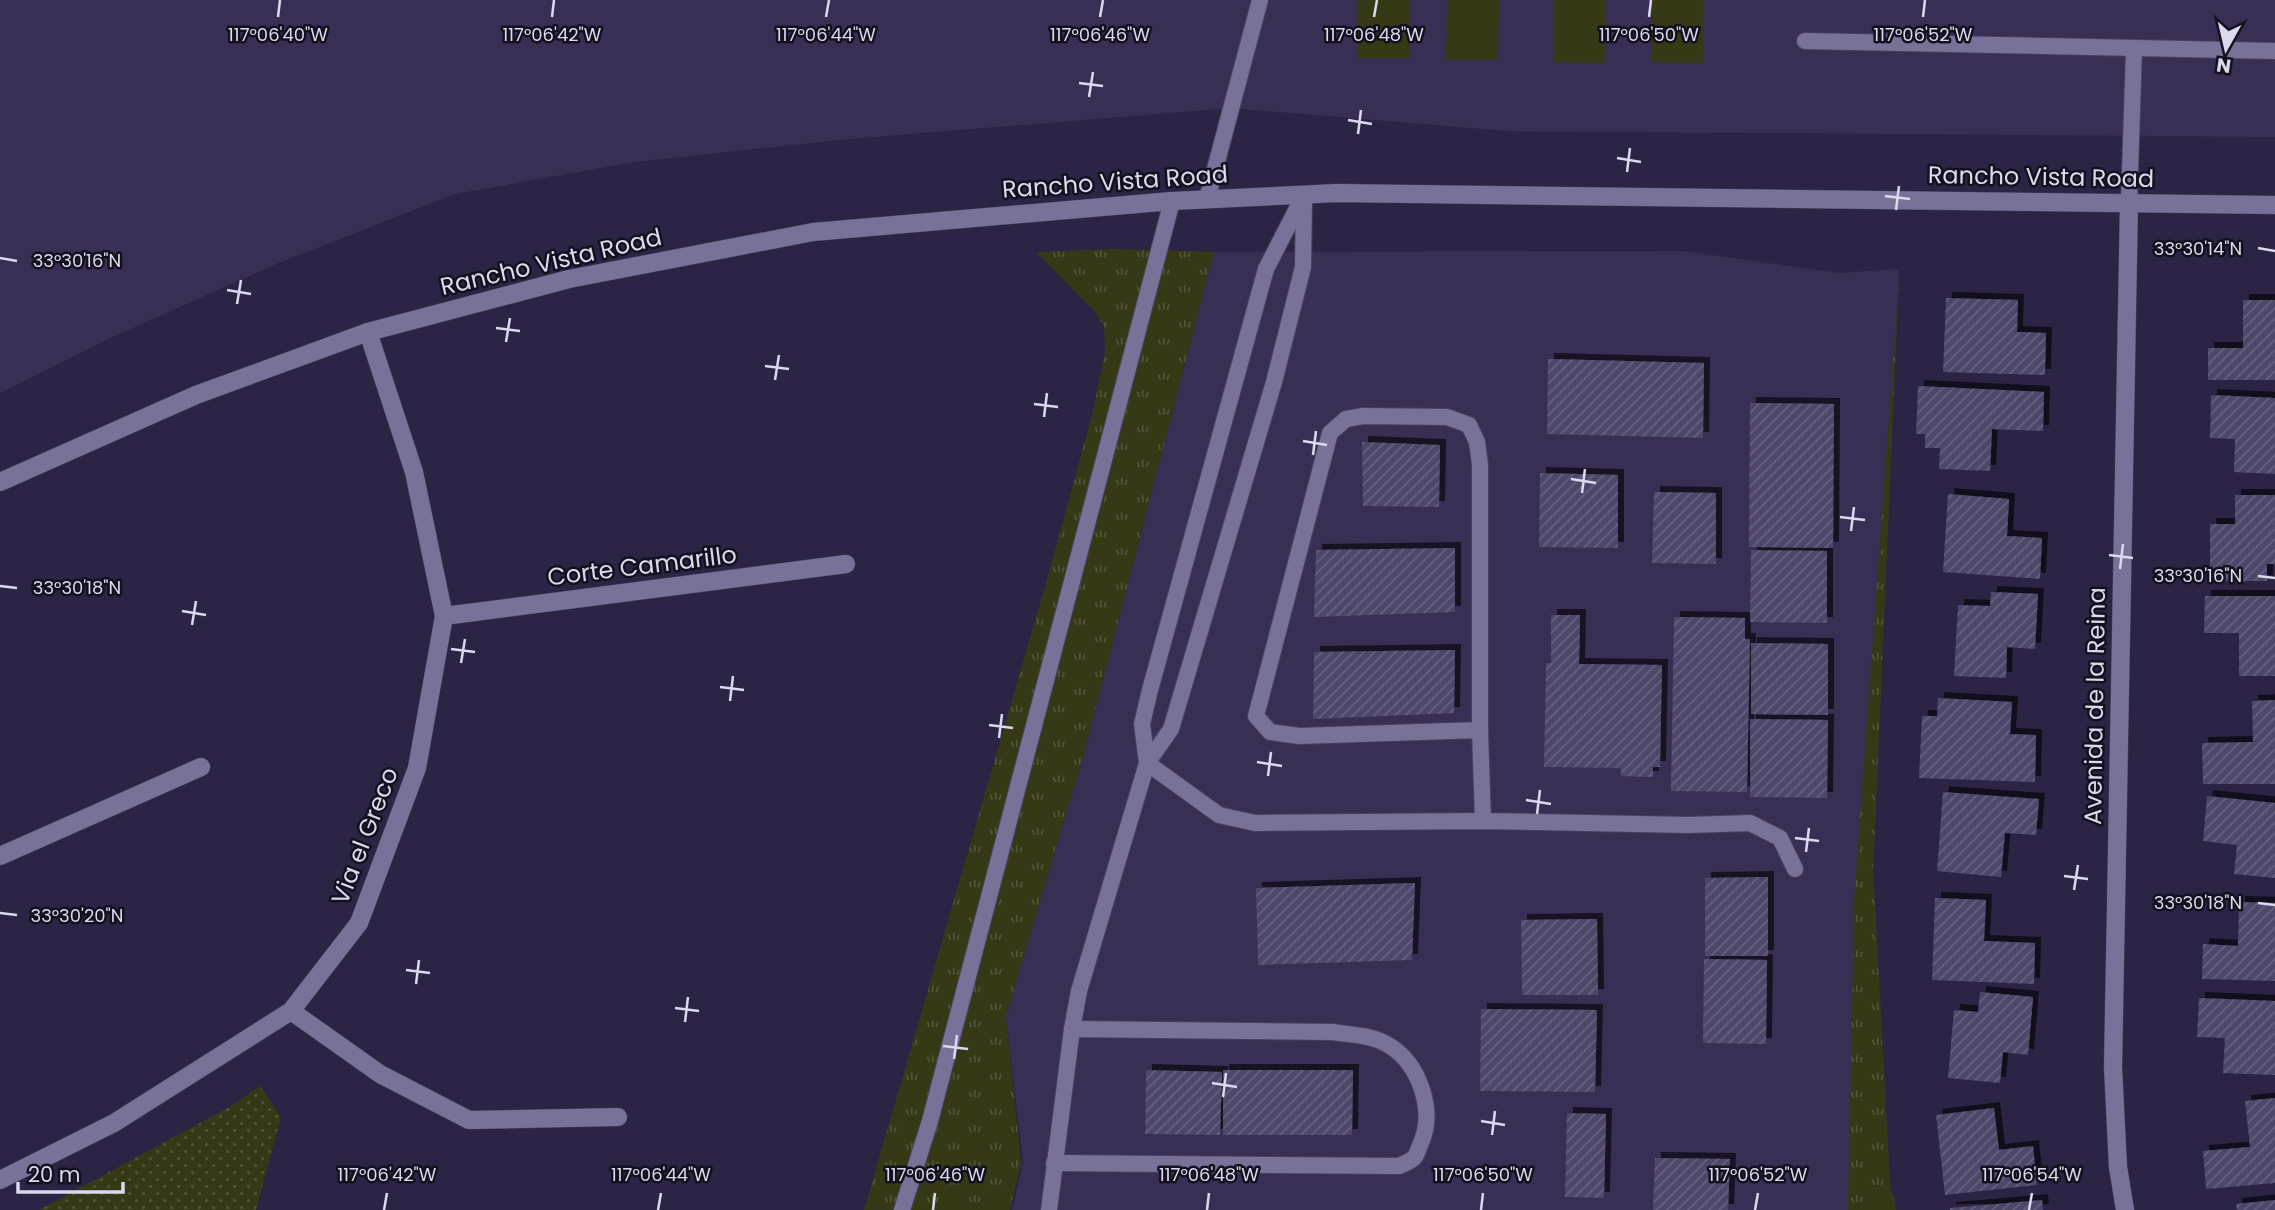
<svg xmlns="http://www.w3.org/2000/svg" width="2275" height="1210" viewBox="0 0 2275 1210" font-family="Poppins,sans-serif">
	<defs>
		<pattern id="grass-tufts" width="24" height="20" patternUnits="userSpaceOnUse" patternTransform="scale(1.75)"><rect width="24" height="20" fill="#363915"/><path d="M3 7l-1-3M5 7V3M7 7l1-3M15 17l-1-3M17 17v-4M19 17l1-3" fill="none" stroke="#525537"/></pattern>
		<pattern id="park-dots" width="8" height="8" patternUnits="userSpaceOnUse" patternTransform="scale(1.75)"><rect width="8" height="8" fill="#363915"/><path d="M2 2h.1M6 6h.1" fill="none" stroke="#525537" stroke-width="1.8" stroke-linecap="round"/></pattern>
		<pattern id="building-hatch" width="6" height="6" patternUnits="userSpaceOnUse" patternTransform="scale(1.75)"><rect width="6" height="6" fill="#4e476a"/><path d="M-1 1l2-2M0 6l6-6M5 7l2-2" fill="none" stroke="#676180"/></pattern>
		<filter id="shadow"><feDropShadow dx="6" dy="-6" stdDeviation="0" flood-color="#0009"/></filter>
	</defs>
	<rect width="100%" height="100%" fill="#2c2445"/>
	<g fill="#392f55">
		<path d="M0 0H2275V137L1507 131 1230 108 849 139 634 162 455 194 276 264 106 340 0 393Z"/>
		<path d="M1683 251 1839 273 1899 269 1873 871 1890 1183 1896 1210H1012L1023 1162 1006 1016 1083 757 1214 252Z"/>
	</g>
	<g fill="url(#grass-tufts)">
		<path d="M1112 249 1214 252 1083 757 1006 1016 1021 1163 1010 1210H864L1044 590 1091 419 1105 352 1104 326 1094 311 1036 252Z"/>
		<path d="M1899 277 1873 871 1890 1183 1896 1210H1848L1854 900Z"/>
	</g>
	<path fill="url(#park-dots)" d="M260 1086 281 1117 256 1210H39L233 1105Z"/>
	<g fill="#363915">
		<rect x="1358" y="0" width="52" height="58"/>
		<path d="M1447 0H1499L1498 60H1446Z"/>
		<path d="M1554 0H1606L1605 63 1554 62Z"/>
		<path d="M1652 0H1703V63L1651 62Z"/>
	</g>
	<g fill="url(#building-hatch)" filter="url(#shadow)">
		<path d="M1946 298 2018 300 2017 332 2046 333 2045 375 1943 372Z"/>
		<path d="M2243 300H2275V380H2208V348H2243Z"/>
		<path d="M1548 359 1704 363 1703 438 1547 434Z"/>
		<path d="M1918 386 2044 392 2043 431 1992 429 1990 471 1939 469 1940 448H1925V434H1916Z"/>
		<path d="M2211 395 2275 398V474L2234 472 2235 439 2210 438Z"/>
		<path d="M1750 403 1834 404 1833 548 1749 547Z"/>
		<path d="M1362 442 1440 445 1439 507 1363 506Z"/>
		<path d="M1540 473 1618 475V548L1539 547Z"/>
		<path d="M1654 492 1716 493V564L1652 563Z"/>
		<path d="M1948 494 2009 499 2007 536 2042 538 2040 579 1943 572Z"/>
		<path d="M2235 495H2275V564H2267V581H2210V524H2235Z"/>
		<path d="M1455 548V612L1314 617 1316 550Z"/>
		<path d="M1751 550 1827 551V623L1750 622Z"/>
		<path d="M1991 592 2038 594 2035 649 2007 647 2006 678 1954 676 1958 605 1990 606Z"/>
		<path d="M2205 596H2275V676H2239V633H2204Z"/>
		<path d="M1551 615H1580L1579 664 1662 665 1660 767H1653V777L1621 776V768L1544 767 1546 663H1551Z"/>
		<path d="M1674 617 1745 618V639H1750L1747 792 1671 791Z"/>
		<path d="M1751 643 1828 644V715L1751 714Z"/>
		<path d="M1455 650 1454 713 1313 719 1314 652Z"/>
		<path d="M1938 698 2012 702 2010 734 2036 735 2035 782 1919 778 1922 716H1937Z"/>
		<path d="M2275 700V784H2203L2202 743 2253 742 2252 701Z"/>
		<path d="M1750 719 1828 720 1827 798 1750 797Z"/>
		<path d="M1943 792 2039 799 2036 835 2005 833 2001 877 1937 871Z"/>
		<path d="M2207 796 2275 803V878L2234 874 2237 845 2203 841Z"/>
		<path d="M1768 877V956H1705V878Z"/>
		<path d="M1415 883 1412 960 1258 965 1256 888Z"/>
		<path d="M1935 898 1986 900 1984 941 2035 943 2034 984 1932 980Z"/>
		<path d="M2239 902 2275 903V981L2202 979 2203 944 2238 946Z"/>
		<path d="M1597 919 1598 995H1522L1521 920Z"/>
		<path d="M1704 959 1767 960 1766 1044 1703 1043Z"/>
		<path d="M1980 992 2033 997 2028 1055 2003 1052 2000 1083 1948 1078 1954 1010 1978 1012Z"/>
		<path d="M2199 998 2275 1001V1075L2223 1073 2225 1038 2197 1037Z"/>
		<path d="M1481 1009 1597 1010 1595 1092 1480 1091Z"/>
		<path d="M1146 1070 1222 1072 1220 1135 1145 1134Z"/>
		<path d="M1223 1070H1353L1352 1135H1223Z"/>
		<path d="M2275 1098V1183L2206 1189 2203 1151 2250 1147 2245 1101Z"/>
		<path d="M1994 1108 1999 1150 2033 1146 2037 1185 1945 1195 1936 1115Z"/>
		<path d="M1567 1113 1606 1114 1604 1198 1565 1197Z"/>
		<path d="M1655 1158 1730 1159 1728 1210H1653Z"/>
		<path d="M2042 1200 2043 1210H1950V1208Z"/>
		<path d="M2275 1200V1210H2237L2236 1204Z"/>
	</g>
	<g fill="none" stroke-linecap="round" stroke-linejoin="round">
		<g stroke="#49415d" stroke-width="18">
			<g id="lane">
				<path d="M1805 41 2275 51"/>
				<path d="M1304 195 1266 269 1150 690 1142 724 1147 763 1219 815 1255 823 1483 821 1688 825 1750 823 1780 838 1795 869"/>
				<path d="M1207 199 1260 0"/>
				<path d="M2129 203 2134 49"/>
				<path d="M1480 730 1299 736 1270 732 1256 716 1330 433 1346 419 1363 416 1447 417 1469 425 1477 442 1480 465V730L1483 821"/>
				<path d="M1054 1163 1399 1166C1404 1164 1410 1161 1414 1158 1417 1155 1419 1147 1421 1143 1435 1111 1420 1065 1390 1046 1373 1035 1352 1035 1332 1032L1072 1029"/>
				<path d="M902 1210 930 1121 1172 201"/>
				<path d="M1049 1210 1072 1029 1079 991 1147 763 1171 729 1274 382 1303 267 1304 201"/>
			</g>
		</g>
		<g stroke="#49415d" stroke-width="19">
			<g id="street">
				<path d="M444 616 846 564"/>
				<path d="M0 856 201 767"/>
				<path d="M291 1011 380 1074 469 1120 618 1117"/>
				<path d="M0 1180 114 1123 291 1011 359 923 417 768 444 616 414 472 368 332"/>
				<path d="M2125 1210 2118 1167 2113 1067 2129 203"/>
			</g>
		</g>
		<g stroke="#49415d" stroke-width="19">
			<path id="secondary" d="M0 482 196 395 368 332 569 279 813 232 1172 201 1337 193 2275 205"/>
		</g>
		<use href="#lane" stroke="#797298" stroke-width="16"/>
		<use href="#street" stroke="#797298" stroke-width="18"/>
		<use href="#secondary" stroke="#797298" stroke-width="18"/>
	</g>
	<path fill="none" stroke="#dcd8ee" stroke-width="2.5" d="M278 17 280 0M552 17 554 0M826 17 829 0M1100 17 1103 0M1374 17 1377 0M1649 17 1651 0M1923 17 1925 0M1079 83 1103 86M1089 97 1093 72M1348 120 1372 124M1358 134 1361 110M1617 158 1641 162M1627 172 1630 148M1885 196 1910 199M1896 210 1899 186M2258 248 2275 251M0 258 17 261M227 290 251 294M237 304 241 280M496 328 520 331M506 342 510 318M765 366 789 369M775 380 779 355M1034 404 1058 407M1044 417 1047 393M1303 441 1327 445M1313 455 1316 431M1571 479 1596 483M1582 493 1585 469M1840 517 1865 520M1851 531 1854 507M2109 555 2133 558M2120 569 2123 544M2258 576 2275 578M0 586 17 588M182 611 206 615M192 625 196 601M451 649 475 652M461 663 465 639M720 687 744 690M730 701 733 676M989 725 1013 728M999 738 1002 714M1257 762 1282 766M1268 776 1271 752M1526 800 1551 804M1537 814 1540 790M1795 838 1819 841M1806 852 1809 828M2064 876 2088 879M2074 890 2078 865M2258 903 2275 905M0 913 17 915M406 970 430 973M416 984 419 960M675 1008 699 1011M685 1022 688 997M943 1046 968 1049M954 1059 957 1035M1212 1083 1237 1087M1223 1097 1226 1073M1481 1121 1505 1125M1492 1135 1495 1111M384 1210 387 1193M658 1210 661 1193M933 1210 935 1193M1207 1210 1209 1193M1481 1210 1483 1193M1755 1210 1758 1193M2029 1210 2032 1193"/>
	<g text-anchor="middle" stroke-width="5" stroke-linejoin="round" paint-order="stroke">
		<g font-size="24" fill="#dcd8ee" stroke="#14111f">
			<text transform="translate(2041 177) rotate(1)" y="8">Rancho Vista Road</text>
			<text transform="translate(1115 182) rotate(-4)" y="8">Rancho Vista Road</text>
			<text transform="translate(551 262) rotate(-13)" y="8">Rancho Vista Road</text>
			<text transform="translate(642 566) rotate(-7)" y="8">Corte Camarillo</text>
			<text transform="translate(2095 706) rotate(-89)" y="8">Avenida de la Reina</text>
			<text transform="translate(365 836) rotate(-69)" y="8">Via el Greco</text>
		</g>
	</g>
	<g font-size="18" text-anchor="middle" fill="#dcd8ee" stroke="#14111f" stroke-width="5" stroke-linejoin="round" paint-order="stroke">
		<text x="278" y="41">117°06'40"W</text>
		<text x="552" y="41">117°06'42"W</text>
		<text x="826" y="41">117°06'44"W</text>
		<text x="1100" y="41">117°06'46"W</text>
		<text x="1374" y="41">117°06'48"W</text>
		<text x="1649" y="41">117°06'50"W</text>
		<text x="1923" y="41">117°06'52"W</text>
		<text x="2198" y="255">33°30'14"N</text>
		<text x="77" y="267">33°30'16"N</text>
		<text x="2198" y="582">33°30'16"N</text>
		<text x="77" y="594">33°30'18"N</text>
		<text x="2198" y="909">33°30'18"N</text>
		<text x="77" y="922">33°30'20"N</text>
		<text x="387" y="1181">117°06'42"W</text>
		<text x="661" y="1181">117°06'44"W</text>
		<text x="935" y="1181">117°06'46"W</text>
		<text x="1209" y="1181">117°06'48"W</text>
		<text x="1483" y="1181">117°06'50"W</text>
		<text x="1758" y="1181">117°06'52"W</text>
		<text x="2032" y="1181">117°06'54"W</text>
	</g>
	<g transform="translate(2226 49) rotate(188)" stroke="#14111f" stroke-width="5" paint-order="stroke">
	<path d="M0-5L12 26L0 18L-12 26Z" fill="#dcd8ee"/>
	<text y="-10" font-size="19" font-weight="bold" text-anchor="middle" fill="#dcd8ee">N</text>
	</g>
	<path d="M18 1182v10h105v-10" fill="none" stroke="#dcd8ee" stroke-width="3.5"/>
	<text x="28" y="1182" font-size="21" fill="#dcd8ee" stroke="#14111f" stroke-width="5" paint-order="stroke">20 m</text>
</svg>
